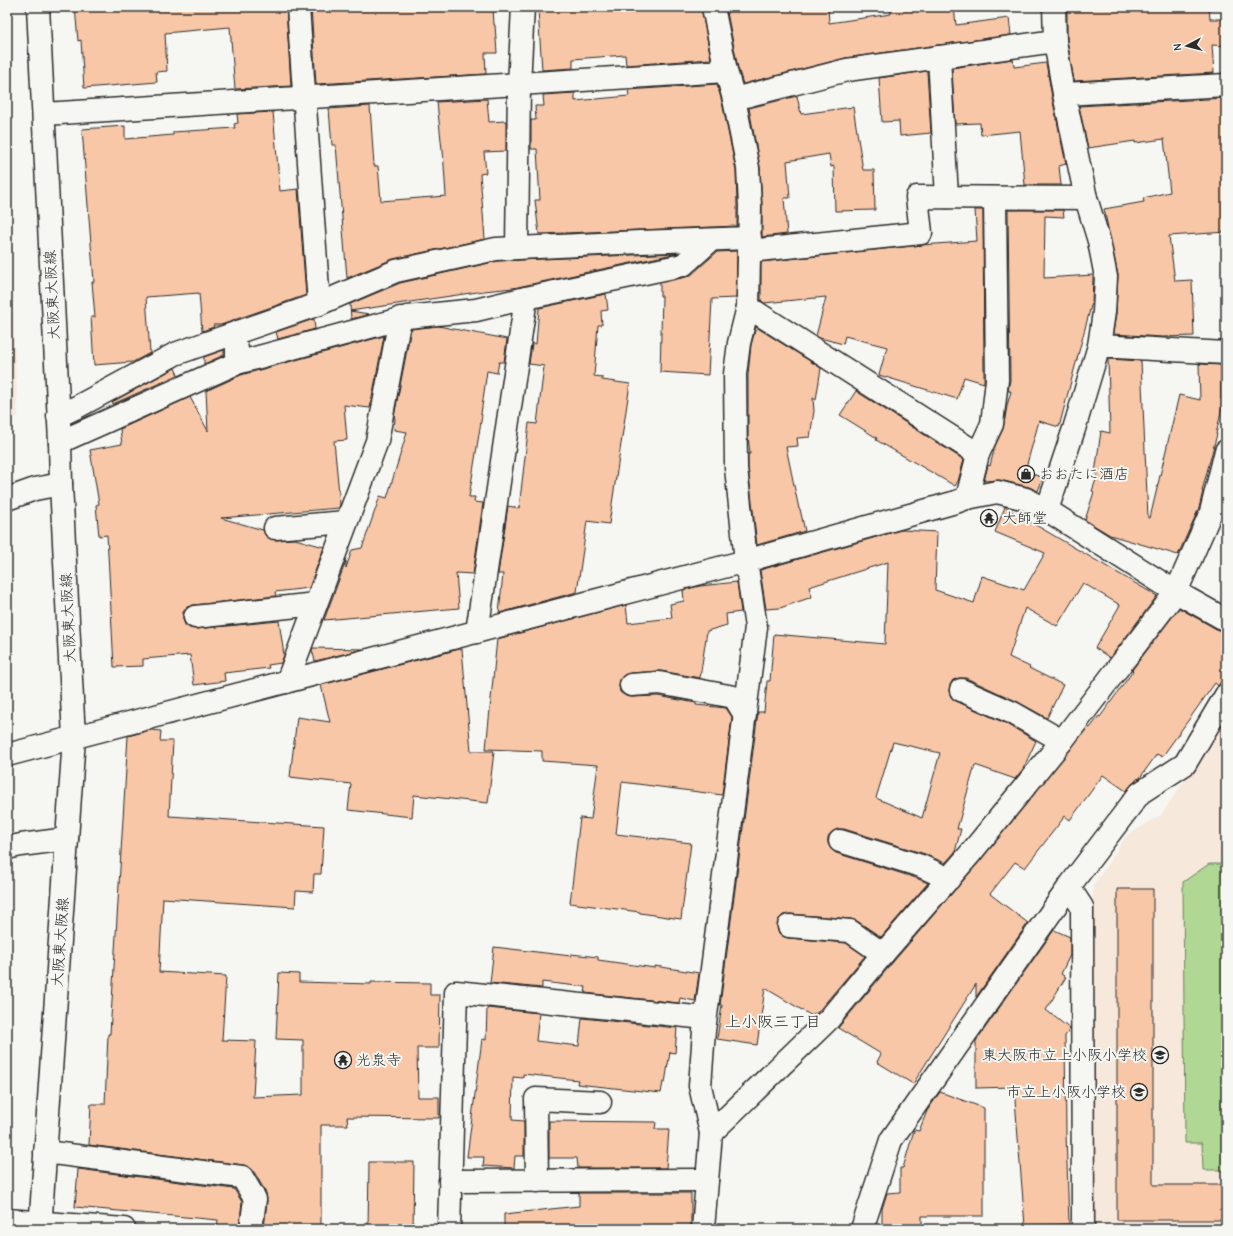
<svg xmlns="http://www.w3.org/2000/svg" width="1233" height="1236" viewBox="0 0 1233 1236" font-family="'Comic Neue','Klee One',sans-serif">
	<rect width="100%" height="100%" fill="#f6f6f2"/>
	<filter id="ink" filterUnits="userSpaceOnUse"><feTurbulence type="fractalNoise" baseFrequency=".025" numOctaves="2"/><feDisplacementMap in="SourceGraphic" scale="8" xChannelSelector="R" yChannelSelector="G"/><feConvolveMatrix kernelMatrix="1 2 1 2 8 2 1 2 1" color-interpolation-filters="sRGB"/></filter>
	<g filter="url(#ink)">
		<g fill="#f7e8dc">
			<path d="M7 210 18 417 7 418Z"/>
			<path d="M1226 719V1227L1094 1224 1093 886 1126 836 1161 815Z"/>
		</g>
		<path fill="#b0d793" stroke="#6e815f" d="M1209 864H1226V1170H1203L1202 1143H1185L1183 882Z"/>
		<g fill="#f8c7a7" stroke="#2b2b2b" fill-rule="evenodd">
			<path d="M75 7H286L291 86 235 89 230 27 165 33 167 71 156 72 157 82 84 88 81 40 78 41Z"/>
			<path d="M311 7H493L494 25H495L497 53H485L486 74 316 84Z"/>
			<path d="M598 7H701L711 59 626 65 625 55 573 59V68L542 70 538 10Z"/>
			<path d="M726 7H828L829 23 891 14 890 7H954L956 25 1009 18 1011 35 845 58 743 84 738 68Z"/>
			<path d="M1067 7H1209L1210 19H1226V46L1212 45 1214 73 1074 81 1067 40Z"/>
			<path d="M1013 59 1014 67 1046 63 1052 97 1066 164 1059 166 1061 185H1025L1020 131 981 135 980 123 955 124 952 68Z"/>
			<path d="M927 71 931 133 900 136 899 121 882 122 879 78Z"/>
			<path d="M717 84 722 102 736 170 737 206V226L539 234 535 200H540L537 149H531V120H536L535 106H544L543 95 575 93V101L629 96 628 90Z"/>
			<path d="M797 96 801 114 853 107 863 170H874L875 210 835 211 834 166 831 167 829 154 787 161 790 198H784L787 234 762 237V205L760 167 749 108Z"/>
			<path d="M1226 98V232L1169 236 1175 281 1192 280 1194 336 1162 337 1113 334 1116 313 1118 275 1104 209 1144 202 1143 198 1170 192 1164 139 1135 143V141L1088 148 1079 106Z"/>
			<path d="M487 99 489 122 506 121V151L484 152 486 173 480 174 485 239 393 259 347 278 336 145H332L329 109 370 106 374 166H378L381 201 446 196 443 150H442L437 102Z"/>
			<path d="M273 112 280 191 298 189 306 295 237 319 232 320V321L221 325H213L214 327 202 331 199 293 146 297 150 353 133 362 94 365 91 317H95L92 282H94L82 129 125 126V139L173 135V132L235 128 234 124 238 123 237 114Z"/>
			<path d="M975 210H983L984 379V383L964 377 957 399 879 375 887 347 845 336 843 344 820 338 816 336 826 297 764 303 761 300V262L922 245 977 241Z"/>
			<path d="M1008 210H1063L1064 217 1045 216 1044 278 1093 275V278L1092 302 1059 427 1039 421 1025 471 1043 478 1038 491 1029 487 1000 480 984 481 988 465 990 466 995 446 1003 429 1007 406 1011 391H1008L1010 380Z"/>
			<path d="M737 251 736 298 712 299 708 375 660 372 662 296H660V283L686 277 691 275 717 252Z"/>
			<path d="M678 253 513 288 484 291 350 311 369 314 351 319 350 304 400 283 498 261Z"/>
			<path d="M606 294 608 310 601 311 602 325H598L594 376 602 377V380L630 384 609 524 587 521 577 592 499 613 503 574H498L508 506 519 508 529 423 537 424 544 366 529 364 532 343 536 344 539 308Z"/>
			<path d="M314 319 315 329 278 339 276 332Z"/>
			<path d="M438 326 507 339 504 362H499L497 373 487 371 481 414 482 415 469 497H475L474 502 483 503 473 574 456 573 459 608 324 620 346 561V568L352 550 362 548 380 496 387 498 407 432 394 430 395 418 394 417 411 329Z"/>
			<path d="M756 327 821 368 816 400 813 398 814 411 810 437 797 438 798 446 786 447 799 509H800L805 531 757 545 748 467V454H750L748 436V375L751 345Z"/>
			<path d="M384 336 370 408 344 405 347 440 334 441 340 504 339 508 221 518 263 530 265 535 270 539 276 540 295 539 324 547 309 588 275 592 276 596 194 605 187 607 183 612V619L185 625 190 628 196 629 279 621 284 655 281 663 268 665 269 668 224 673 225 681 194 685 190 655 143 659V666L114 667 107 535 99 536 96 505 99 504 90 450 122 444 120 429 190 397 208 431 206 391 241 375Z"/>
			<path d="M224 350V355L204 364V357Z"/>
			<path d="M1108 359 1141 361 1148 518H1150L1179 395 1200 400 1199 364 1221 365V399H1224L1216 434H1217L1202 491H1203L1199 508 1178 555 1110 535 1085 520 1094 492 1092 491 1098 474 1095 473 1101 431 1110 433Z"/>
			<path d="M175 368 178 375 113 404 112 402Z"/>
			<path d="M856 391 964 460 958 481 955 486 876 440 877 438 840 415Z"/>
			<path d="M1005 507 1157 596 1110 658 1095 648 1120 605 1083 583 1057 626 1025 608 1009 657 1030 667 1029 668 1063 685 1047 718 1018 702 966 678H959L953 680 950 685 949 691 951 697 956 701 1007 724 1036 741 1023 769 1015 779 975 765 957 829H961L955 852 945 863 925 854 844 829H838L832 832 828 837V843L831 849 836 853 916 878 928 883 881 937 857 921 851 919 790 914 783 915 779 919 777 925 778 932 782 936 788 938 846 943 865 956 816 1014 814 1013 812 1016 765 988 757 1045 717 1039 722 1005H720L758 712H764L767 681H770L774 634 885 644 888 562 809 587 812 597 780 608 766 609 760 570 901 530 937 532 935 590 974 603 982 576 1024 590 1045 553 995 532ZM893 742 940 753 922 818 876 798Z"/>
			<path d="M737 582 741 612 726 614 727 625 707 631 700 678 661 671 630 673 624 675 620 680 619 686 620 692 626 696 632 697 658 696 696 703V705L726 708 732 717 722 795 622 782 616 834 691 843 681 919 640 913V912L570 903 580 818 591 819 598 765 542 761V751L486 749 497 639 626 605 628 623 672 618 670 604 684 601 683 590 700 586Z"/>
			<path d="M1179 608 1220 631 1226 632V673L1218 686 1215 683 1162 757 1157 754 1139 779 1138 778 1126 791 1103 775 1070 820 1065 816 1025 868 1015 862 990 894 1028 923 976 997V984L913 1084 877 1062 881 1054 838 1028 893 962 979 862 1088 727 1090 728 1099 716 1100 717 1133 671 1132 670Z"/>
			<path d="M313 648 363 649 315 661 312 650Z"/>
			<path d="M460 649H462L471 751H494L488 803 414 795 412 817 348 810 351 784 290 777 297 717 330 722 321 685Z"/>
			<path d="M151 730 161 731 160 741H173L169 816 324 826 321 874H314L313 892 296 891 295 907 163 898 159 972 226 976 222 1040 256 1041 253 1097 303 1095V1040L276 1039 279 973 299 974V982L371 984V982L430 983V995H440L439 1048H417L418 1097H439V1118L347 1117 348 1125H321V1229H264L267 1201 266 1193 253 1170 249 1167 244 1165 89 1145 91 1104H105L108 1034H110L128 736Z"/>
			<path d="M1117 889H1153V1185H1226V1220H1117Z"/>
			<path d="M1054 930 1070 937V955L1061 974 1066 977 1046 1010 1070 1029 1065 1036 1066 1133 1069 1224 1025 1226 1014 1087 976 1088V1041Z"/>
			<path d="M494 947 571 956V954L598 957V960L655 968V966L699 973 695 1001 680 998 679 1003 585 993 586 987 542 982V988L490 983Z"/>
			<path d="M487 1008 539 1013 536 1041 579 1046 582 1018 677 1028 675 1053 670 1052 665 1083 663 1082 661 1093 577 1084 578 1080 523 1074V1078L513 1077 512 1120 524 1121V1156H515L514 1168 483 1166 484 1157H467L482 1039 486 1040Z"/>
			<path d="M940 1092 984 1108V1216H922V1227H882V1209L887 1193 900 1192V1168H903L914 1130 919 1131 927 1111Z"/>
			<path d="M549 1121 656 1122 655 1129H669L666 1168H578L577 1158H549Z"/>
			<path d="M369 1162H414L413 1229H368Z"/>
			<path d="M78 1169 234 1189 242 1202 239 1229H217L218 1220 75 1207Z"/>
			<path d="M579 1193H691V1229H504V1214L579 1206Z"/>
		</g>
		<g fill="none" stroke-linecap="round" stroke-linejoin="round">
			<g stroke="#2b2b2b" stroke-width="25">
				<g id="minor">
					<path d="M298 7 319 304"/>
					<path d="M939 57 947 197"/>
					<path d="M1064 94 1226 85"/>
					<path d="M734 99 847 70 1055 41"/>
					<path d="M44 114 726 71"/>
					<path d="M517 248 519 85 523 7"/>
					<path d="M749 251 921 233 917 197 1086 198"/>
					<path d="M748 307 978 454 967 498"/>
					<path d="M1099 346 1226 353"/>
					<path d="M237 363 407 317 476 310 526 298 683 265 711 240"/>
					<path d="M58 416 77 407 175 354 319 304 396 271 496 249 640 242 750 238"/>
					<path d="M60 442 237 363V349"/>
					<path d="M978 454 992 424 997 380 995 198"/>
					<path d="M7 499 35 489 61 484"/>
					<path d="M1047 510 1074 429 1099 346 1104 312 1106 277 1099 241 1086 198 1064 94 1055 41 1054 7"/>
					<path d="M275 528 346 522"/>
					<path d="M195 617 316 604"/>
					<path d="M477 632 526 298"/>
					<path d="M287 682 377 441 400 318"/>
					<path d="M631 685 659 683 734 697 745 715"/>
					<path d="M961 690 1013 713 1062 741"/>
					<path d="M7 755 746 561 956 502 967 498 997 492 1026 499 1047 510 1176 592 1226 620"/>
					<path d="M840 841 921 866 949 879"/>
					<path d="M7 848 21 845 67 839"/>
					<path d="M1069 887 1082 907 1083 1229"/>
					<path d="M789 926 850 931 883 954"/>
					<path d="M711 1133 829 1019 883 954 970 854 1062 741 1176 592 1211 512 1226 451"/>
					<path d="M45 1152 242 1177 255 1199 251 1229"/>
					<path d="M450 1181 707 1180"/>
					<path d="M537 1181 536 1099 600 1102"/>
					<path d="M7 1220 124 1229"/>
					<path d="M449 1229 456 992 705 1018"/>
					<path d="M703 1229 711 1133 700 1086 704 1031 756 627 746 561 736 468 735 374 739 343 748 307 750 206 748 168 734 99 726 71 713 7"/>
					<path d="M862 1229 891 1140 1071 884 1140 793 1185 764 1226 695"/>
				</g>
			</g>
			<g stroke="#2b2b2b" stroke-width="25">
				<path id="major" d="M38 7 60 442 61 484 74 738 40 1229"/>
			</g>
			<use href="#minor" stroke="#f6f6f2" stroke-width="22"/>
			<use href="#major" stroke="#f6f6f2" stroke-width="22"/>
		</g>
	</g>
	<defs>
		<g id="shop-ring" transform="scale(0.9)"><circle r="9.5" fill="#f6f6f2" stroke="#2b2b2b" stroke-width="1.5"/><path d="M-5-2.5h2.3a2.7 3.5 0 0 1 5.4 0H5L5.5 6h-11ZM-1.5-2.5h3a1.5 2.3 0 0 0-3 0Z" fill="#2b2b2b"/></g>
		<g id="temple-ring" transform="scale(0.9)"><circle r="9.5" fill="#f6f6f2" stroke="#2b2b2b" stroke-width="1.5"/><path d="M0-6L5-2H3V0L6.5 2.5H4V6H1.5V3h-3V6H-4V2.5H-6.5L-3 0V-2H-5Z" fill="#2b2b2b"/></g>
		<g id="school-ring" transform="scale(0.9)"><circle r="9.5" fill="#f6f6f2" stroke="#2b2b2b" stroke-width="1.5"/><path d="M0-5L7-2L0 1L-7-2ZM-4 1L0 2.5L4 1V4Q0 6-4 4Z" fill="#2b2b2b"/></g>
	</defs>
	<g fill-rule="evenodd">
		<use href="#shop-ring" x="1026" y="474"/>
		<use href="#temple-ring" x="989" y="518"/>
		<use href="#school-ring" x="1160" y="1055"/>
		<use href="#temple-ring" x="343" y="1060"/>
		<use href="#school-ring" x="1139" y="1092"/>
	</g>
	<g text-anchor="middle" stroke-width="4" stroke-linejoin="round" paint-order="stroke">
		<g font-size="15" fill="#2b2b2b" stroke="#f6f6f2">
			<text transform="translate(52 295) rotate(-93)" y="5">大阪東大阪線</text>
			<text transform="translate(68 618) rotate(-93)" y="5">大阪東大阪線</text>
			<text transform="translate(60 942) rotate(-86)" y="5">大阪東大阪線</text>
		</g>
		<g font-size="15" fill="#2b2b2b" stroke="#f6f6f2" text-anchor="start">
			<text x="1039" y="479">おおたに酒店</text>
			<text x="1002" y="523">大師堂</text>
			<text x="1147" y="1060" text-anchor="end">東大阪市立上小阪小学校</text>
			<text x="356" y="1065">光泉寺</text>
			<text x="1126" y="1097" text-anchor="end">市立上小阪小学校</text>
		</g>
		<g font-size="16" fill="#2b2b2b" stroke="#f6f6f2">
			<text x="773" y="1027">上小阪三丁目</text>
		</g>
	</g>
	<rect width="1233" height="1236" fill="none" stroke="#f6f6f2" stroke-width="24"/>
	<rect x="12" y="12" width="1209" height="1212" fill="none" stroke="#2b2b2b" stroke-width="1.5" filter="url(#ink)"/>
	<g transform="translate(1187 46) rotate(263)" stroke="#f6f6f2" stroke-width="3" paint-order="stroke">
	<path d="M0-3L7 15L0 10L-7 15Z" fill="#2b2b2b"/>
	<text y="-6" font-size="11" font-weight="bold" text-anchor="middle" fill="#2b2b2b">N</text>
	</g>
</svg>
